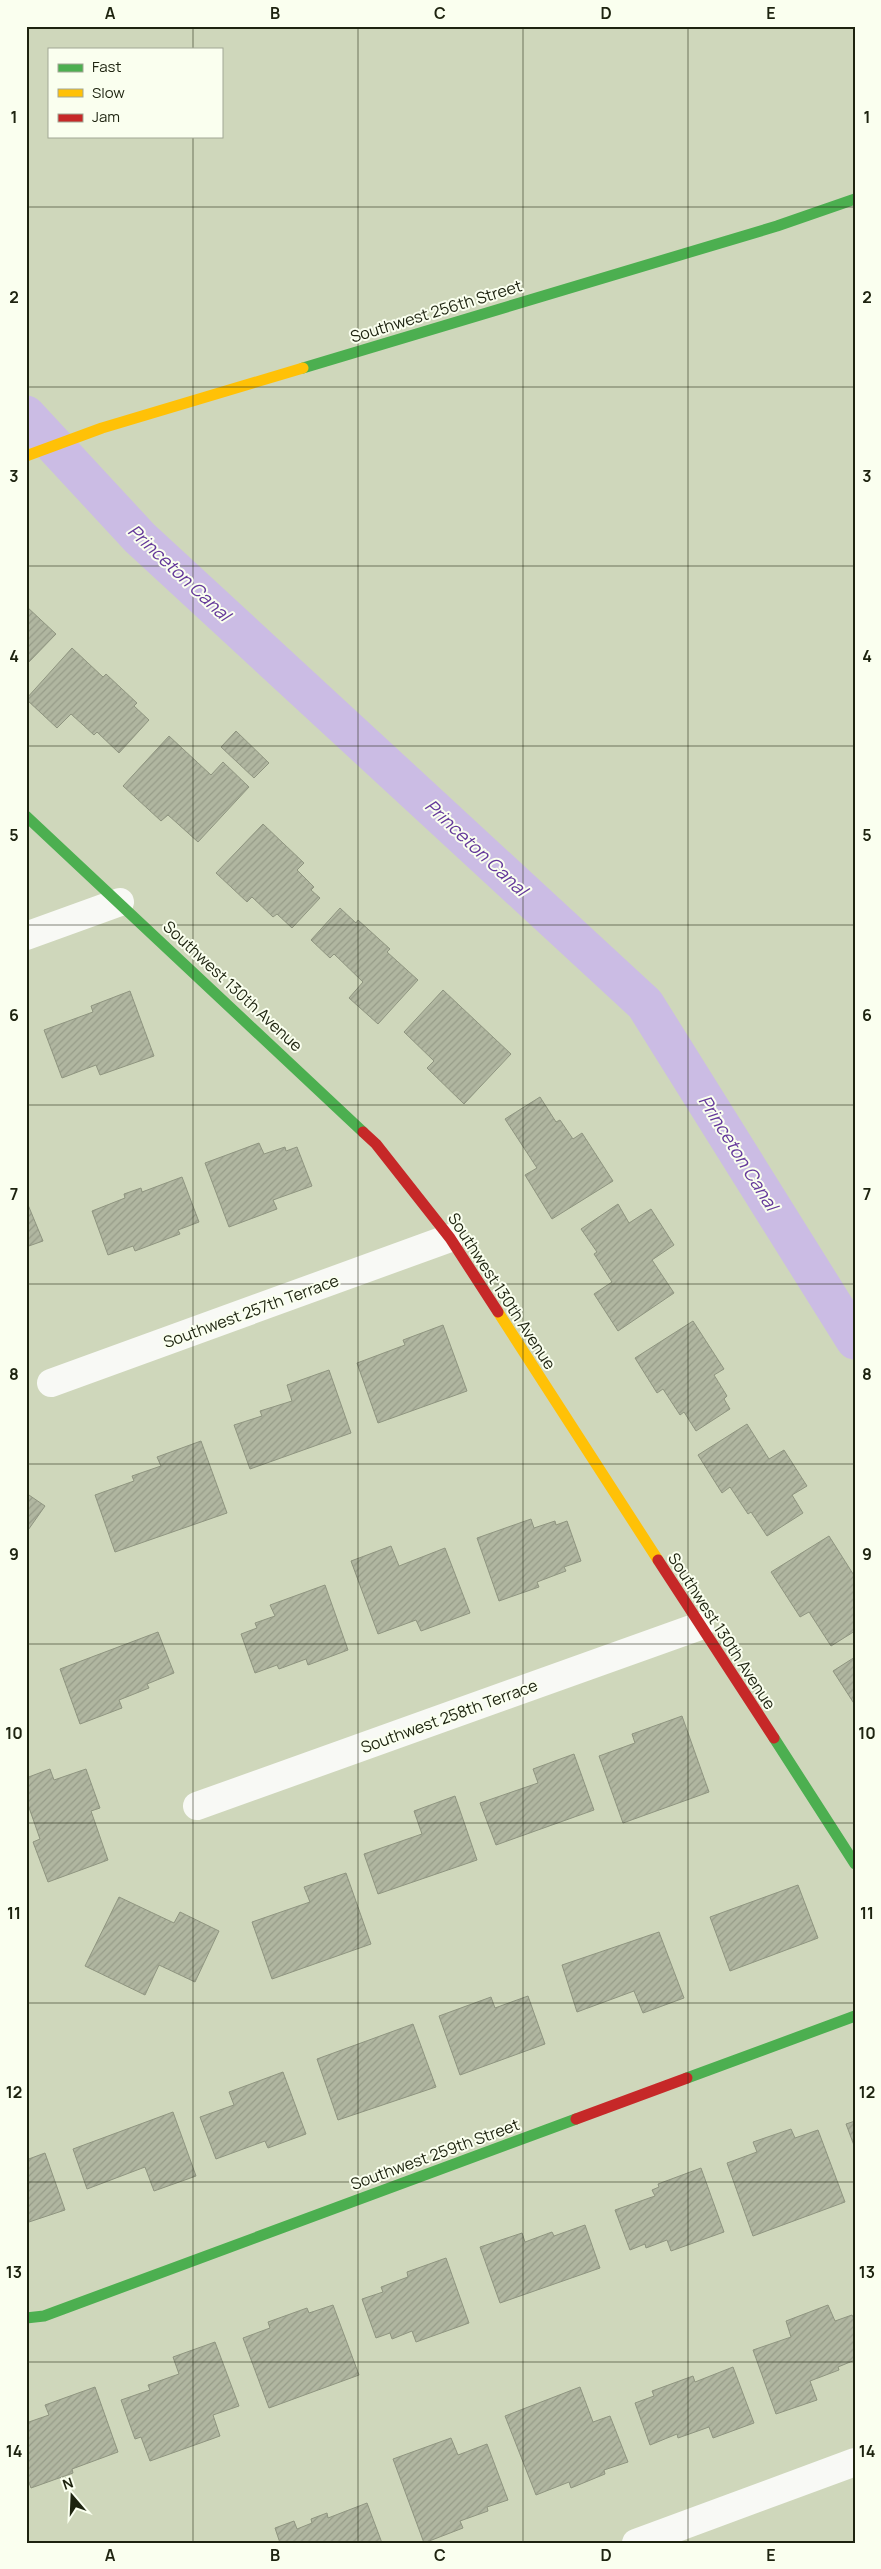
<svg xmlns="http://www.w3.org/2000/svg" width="881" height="2569" viewBox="0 0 881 2569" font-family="Manrope,sans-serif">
	<defs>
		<pattern id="building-hatch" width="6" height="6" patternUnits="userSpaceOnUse" patternTransform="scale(1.25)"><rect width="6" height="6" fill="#b0b6a0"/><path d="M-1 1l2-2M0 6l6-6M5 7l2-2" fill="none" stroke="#979c89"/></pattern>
	</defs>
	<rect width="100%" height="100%" fill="#cfd7bb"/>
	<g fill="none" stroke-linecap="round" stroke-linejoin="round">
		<path stroke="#cbbce4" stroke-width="39" d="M26 415 140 538 645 1004 855 1340"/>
	</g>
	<g fill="url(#building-hatch)" stroke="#8f9580">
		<path d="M26 606 56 634 26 665Z"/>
		<path d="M72 648 103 677 106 674 137 703 134 706 149 720 119 753 97 732 94 735 71 714 57 728 26 699Z"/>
		<path d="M236 731 269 763 254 778 221 747Z"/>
		<path d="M169 736 211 775 223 762 249 787 198 842 168 815 161 821 123 786Z"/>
		<path d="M263 824 304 863 297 870 314 887 311 890 320 898 292 928 277 914 273 917 252 897 247 902 216 873Z"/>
		<path d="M340 908 356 923 358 920 390 949 387 952 418 980 378 1024 349 998 363 982 334 954 330 958 311 940Z"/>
		<path d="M443 990 511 1054 464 1104 427 1068 434 1061 404 1032Z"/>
		<path d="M130 991 154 1056 100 1075 96 1065 62 1078 44 1030 93 1012 91 1006Z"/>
		<path d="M540 1097 556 1122 560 1120 573 1139 582 1133 613 1181 552 1219 525 1175 537 1168 505 1119Z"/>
		<path d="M259 1143 264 1154 285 1147 286 1151 297 1147 312 1186 273 1200 277 1209 229 1227 205 1163Z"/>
		<path d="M182 1177 199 1222 178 1230 180 1234 135 1251 133 1246 108 1255 92 1211 125 1198 124 1194 141 1188 142 1192Z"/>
		<path d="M26 1200 43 1241 26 1247Z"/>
		<path d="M618 1204 629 1223 651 1209 674 1245 652 1260 674 1293 618 1331 594 1294 612 1282 594 1254 597 1252 581 1229Z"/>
		<path d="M693 1321 724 1369 714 1375 727 1396 724 1399 730 1409 696 1431 684 1412 680 1415 663 1389 657 1393 635 1358Z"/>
		<path d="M443 1325 467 1391 378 1423 357 1363 405 1345 403 1340Z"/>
		<path d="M329 1370 351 1433 250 1469 234 1425 262 1416 260 1411 292 1401 287 1385Z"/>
		<path d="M747 1424 769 1459 784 1450 807 1486 792 1495 803 1513 767 1536 751 1512 748 1514 730 1487 722 1493 698 1455Z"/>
		<path d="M201 1441 227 1513 115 1552 95 1495 134 1481 132 1476 161 1466 157 1457Z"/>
		<path d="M26 1493 45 1506 26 1533Z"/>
		<path d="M531 1519 534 1528 555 1521 556 1525 567 1521 581 1561 564 1567 566 1571 537 1582 539 1587 499 1601 477 1538Z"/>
		<path d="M829 1536 855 1577V1631L831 1646 809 1612 800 1617 771 1572Z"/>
		<path d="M391 1546 399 1566 445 1548 470 1613 421 1631 416 1620 378 1634 351 1561Z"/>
		<path d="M325 1585 348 1650 308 1665 306 1659 279 1669 277 1665 255 1673 241 1634 257 1628 255 1623 275 1616 270 1605Z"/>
		<path d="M158 1632 174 1673 147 1684 149 1688 119 1700 122 1708 80 1724 60 1669Z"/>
		<path d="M855 1657V1705L833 1671Z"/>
		<path d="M682 1716 709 1792 623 1823 599 1756 635 1743 632 1734Z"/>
		<path d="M574 1754 594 1810 496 1845 480 1803 538 1783 533 1769Z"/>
		<path d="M50 1769 54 1780 86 1769 100 1808 91 1811 108 1860 48 1882 33 1842 40 1839 26 1799V1778Z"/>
		<path d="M455 1796 477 1860 378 1894 364 1854 422 1834 414 1811Z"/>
		<path d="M346 1873 371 1944 272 1979 252 1922 310 1902 304 1887Z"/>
		<path d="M798 1885 818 1938 730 1971 710 1917Z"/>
		<path d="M119 1897 174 1923 180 1912 219 1931 195 1982 159 1965 145 1995 85 1966Z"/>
		<path d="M659 1932 684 1998 643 2013 634 1991 577 2012 562 1965Z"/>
		<path d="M528 1996 545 2044 460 2075 439 2016 491 1997 495 2008Z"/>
		<path d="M413 2024 436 2087 338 2120 317 2059Z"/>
		<path d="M283 2072 306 2134 268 2148 265 2141 216 2159 200 2117 234 2105 229 2092Z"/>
		<path d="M173 2112 196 2176 154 2191 145 2167 87 2189 73 2149Z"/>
		<path d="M855 2121V2148L846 2124Z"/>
		<path d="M791 2129 795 2138 818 2130 845 2202 753 2236 727 2163 757 2152 753 2142Z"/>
		<path d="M45 2153 65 2210 26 2223V2160Z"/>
		<path d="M701 2168 724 2232 671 2251 667 2240 646 2248 645 2244 630 2250 615 2210 655 2196 652 2190 659 2187 658 2184Z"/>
		<path d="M585 2225 600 2268 500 2303 480 2247 522 2233 525 2242 552 2232 554 2236Z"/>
		<path d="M446 2258 469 2323 416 2342 412 2331 392 2339 390 2333 376 2338 362 2299 383 2292 381 2287 408 2277 407 2272Z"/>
		<path d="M333 2305 359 2375 269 2408 243 2338 270 2328 268 2322 307 2308 309 2313Z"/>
		<path d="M828 2305 835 2321 852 2315 855 2321V2360L838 2367 839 2370 810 2381 817 2400 776 2414 753 2350 791 2337 786 2321Z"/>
		<path d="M215 2342 239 2406 213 2415 220 2436 150 2461 141 2437 135 2439 121 2400 150 2390 148 2385 179 2374 173 2357Z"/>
		<path d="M733 2367 754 2423 713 2438 709 2427 678 2438 677 2434 650 2445 635 2403 654 2396 652 2391 693 2376 695 2382Z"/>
		<path d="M95 2387 118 2452 72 2469 73 2473 31 2488 26 2475V2423L49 2415 45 2405Z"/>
		<path d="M580 2387 593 2422 610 2416 628 2462 604 2470 605 2474 571 2488 569 2482 536 2495 505 2416Z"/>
		<path d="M451 2438 458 2455 487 2444 508 2500 487 2507 488 2511 460 2521 463 2528 424 2543 393 2459Z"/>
		<path d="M367 2503 382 2543H280L275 2528 294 2521 297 2529 312 2523 311 2519 327 2513 328 2518Z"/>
	</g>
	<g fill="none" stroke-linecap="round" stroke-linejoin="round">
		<g stroke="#f8f9f5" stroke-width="28">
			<path d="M26 936 120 902"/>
			<path d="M51 1383 450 1238"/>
			<path d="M197 1806 700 1626"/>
			<path d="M636 2543 855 2462"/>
		</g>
		<g stroke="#4caf50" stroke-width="11">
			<path d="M303 368 777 226 855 199"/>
			<path d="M26 816 363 1132"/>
			<path d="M774 1738 855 1864"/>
			<path d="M687 2078 855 2016"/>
			<path d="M26 2318 44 2316 576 2119"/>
		</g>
		<g stroke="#ffc107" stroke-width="11">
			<path d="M26 456 102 428 303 368"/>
			<path d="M498 1312 658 1560"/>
		</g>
		<g stroke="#c62828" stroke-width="11">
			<path d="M363 1132 376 1144 450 1238 498 1312"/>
			<path d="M658 1560 774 1738"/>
			<path d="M576 2119 687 2078"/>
		</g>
	</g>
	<path fill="none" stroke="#1d230f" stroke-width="1" stroke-opacity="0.55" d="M193 26V49M358 26V2543M523 26V2543M688 26V2543M193 136V2543M26 207H855M26 387H855M26 566H855M26 746H855M26 925H855M26 1105H855M26 1284H855M26 1464H855M26 1644H855M26 1823H855M26 2003H855M26 2182H855M26 2362H855"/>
	<g text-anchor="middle" stroke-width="4" stroke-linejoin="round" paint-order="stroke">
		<g font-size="16" fill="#1d230f" stroke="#faffef">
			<text transform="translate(436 311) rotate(-17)" y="6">Southwest 256th Street</text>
			<text transform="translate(233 986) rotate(43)" y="6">Southwest 130th Avenue</text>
			<text transform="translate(502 1291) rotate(57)" y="6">Southwest 130th Avenue</text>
			<text transform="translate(251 1311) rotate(-20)" y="6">Southwest 257th Terrace</text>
			<text transform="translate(722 1631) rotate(57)" y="6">Southwest 130th Avenue</text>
			<text transform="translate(449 1716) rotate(-20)" y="6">Southwest 258th Terrace</text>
			<text transform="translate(435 2154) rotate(-20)" y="6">Southwest 259th Street</text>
		</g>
		<g font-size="18" font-style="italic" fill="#64389a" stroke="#faffef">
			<text transform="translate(179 573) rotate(43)" y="6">Princeton Canal</text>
			<text transform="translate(476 848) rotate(43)" y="6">Princeton Canal</text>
			<text transform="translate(738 1153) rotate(58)" y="6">Princeton Canal</text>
		</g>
	</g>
	<rect width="881" height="2569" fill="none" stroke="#faffef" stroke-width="55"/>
	<rect x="48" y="48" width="175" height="90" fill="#faffef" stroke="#a2a795"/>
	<rect x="58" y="64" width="25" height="8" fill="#4caf50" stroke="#a2a795"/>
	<text x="92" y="72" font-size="15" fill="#1d230f">Fast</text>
	<rect x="58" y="89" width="25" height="8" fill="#ffc107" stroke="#a2a795"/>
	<text x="92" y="98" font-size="15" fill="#1d230f">Slow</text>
	<rect x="58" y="114" width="25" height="8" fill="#c62828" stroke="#a2a795"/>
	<text x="92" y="122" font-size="15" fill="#1d230f">Jam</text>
	<g transform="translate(72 2496) rotate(341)" stroke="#faffef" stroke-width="4" paint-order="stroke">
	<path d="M0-4L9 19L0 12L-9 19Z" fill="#1d230f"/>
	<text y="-8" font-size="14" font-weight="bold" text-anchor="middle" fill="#1d230f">N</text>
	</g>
	<rect x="28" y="28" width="826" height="2514" fill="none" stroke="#1d230f" stroke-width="2"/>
	<g font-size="16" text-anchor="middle" font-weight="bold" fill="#1d230f">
		<text x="110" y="19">A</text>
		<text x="275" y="19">B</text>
		<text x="440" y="19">C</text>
		<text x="606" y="19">D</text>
		<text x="771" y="19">E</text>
		<text x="14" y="123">1</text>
		<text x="867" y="123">1</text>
		<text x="14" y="303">2</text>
		<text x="867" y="303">2</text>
		<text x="14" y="482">3</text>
		<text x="867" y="482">3</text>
		<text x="14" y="662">4</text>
		<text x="867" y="662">4</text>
		<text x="14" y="841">5</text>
		<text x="867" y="841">5</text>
		<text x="14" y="1021">6</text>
		<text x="867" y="1021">6</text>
		<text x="14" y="1200">7</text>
		<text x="867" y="1200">7</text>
		<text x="14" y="1380">8</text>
		<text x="867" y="1380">8</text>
		<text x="14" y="1560">9</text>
		<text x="867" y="1560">9</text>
		<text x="14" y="1739">10</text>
		<text x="867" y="1739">10</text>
		<text x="14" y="1919">11</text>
		<text x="867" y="1919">11</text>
		<text x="14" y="2098">12</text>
		<text x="867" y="2098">12</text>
		<text x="14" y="2278">13</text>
		<text x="867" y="2278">13</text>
		<text x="14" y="2457">14</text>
		<text x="867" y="2457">14</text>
		<text x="110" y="2561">A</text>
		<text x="275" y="2561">B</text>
		<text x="440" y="2561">C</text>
		<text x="606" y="2561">D</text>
		<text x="771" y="2561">E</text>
	</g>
</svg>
